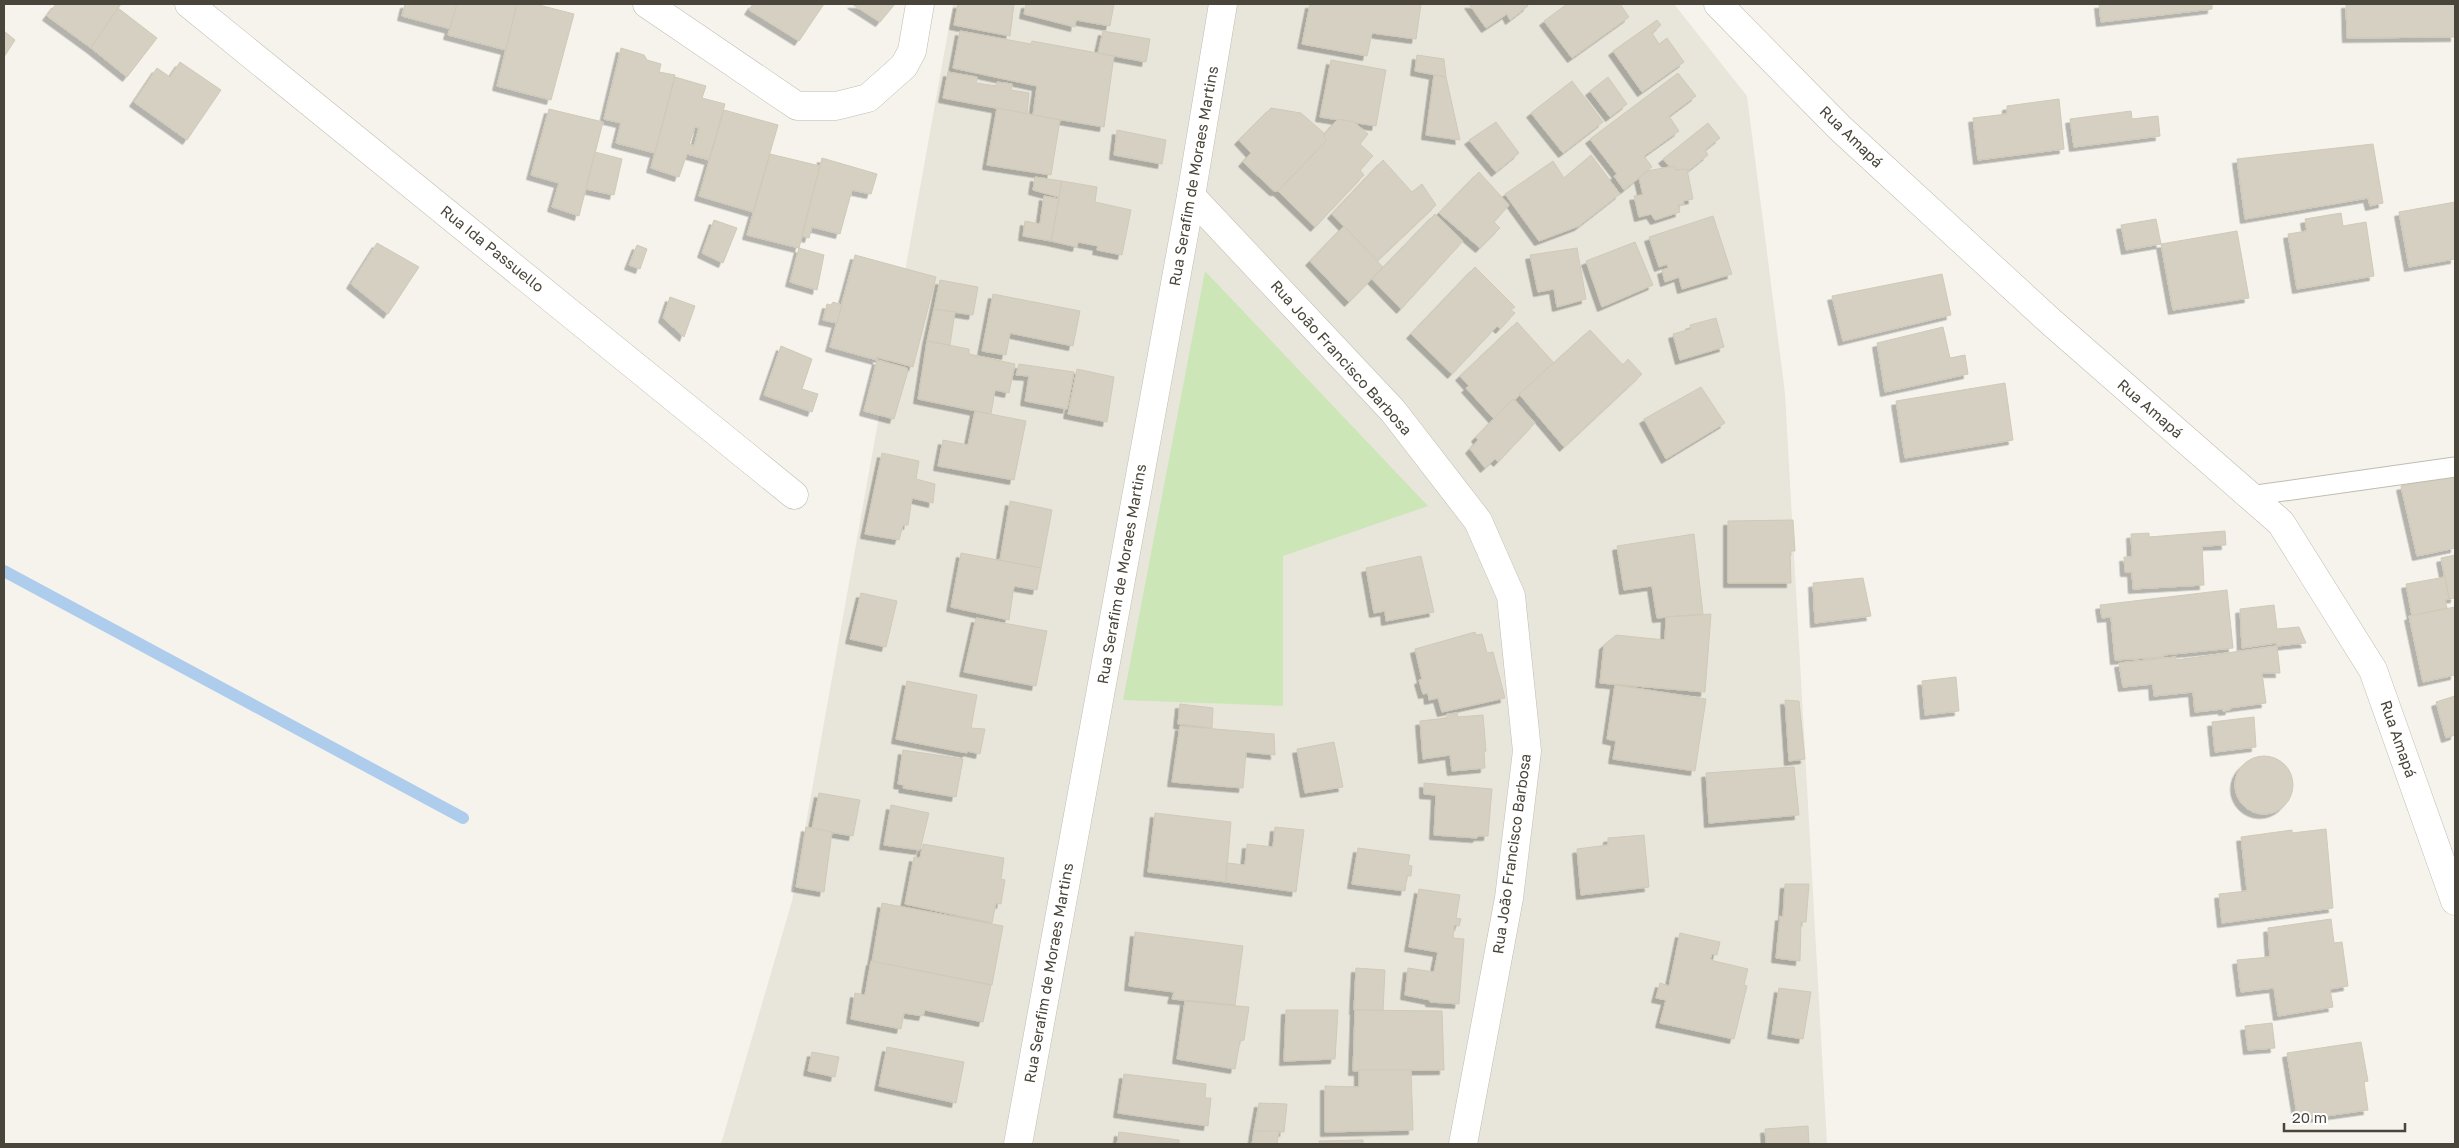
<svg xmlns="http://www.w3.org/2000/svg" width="2459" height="1148" viewBox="0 0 2459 1148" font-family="'Golos Text',sans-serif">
	<defs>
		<filter id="shadow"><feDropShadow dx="-4.5" dy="4.5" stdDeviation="0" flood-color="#0004"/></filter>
	</defs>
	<rect width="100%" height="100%" fill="#f5f3ec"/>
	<path fill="#e8e6db" d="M953 4H1674L1747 96 1785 393 1827 1144H721L792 901Z"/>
	<path fill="#cce6b8" d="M1205 271 1428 506 1283 556V706L1123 700Z"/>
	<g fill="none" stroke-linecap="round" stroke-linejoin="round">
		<path stroke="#aeccec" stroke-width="12" d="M4 571 463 818"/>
	</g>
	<g fill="#d6d0c2" stroke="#d0c9b6" fill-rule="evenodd" filter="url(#shadow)">
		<path d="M56 4H121L91 48 47 16Z"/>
		<path d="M405 4H457L451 29 402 16Z"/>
		<path d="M457 4H517L506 50 448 35Z"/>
		<path d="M517 4H535L574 14 551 100 497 86Z"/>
		<path d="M753 4H824L799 41 749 10Z"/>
		<path d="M852 4H895L880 22Z"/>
		<path d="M958 4H1014L1010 36 954 25Z"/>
		<path d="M1026 4H1114L1110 26 1076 20 1075 27 1024 14Z"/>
		<path d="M1310 4H1421L1416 39 1372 33 1367 56 1302 44Z"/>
		<path d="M1469 4H1527L1528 6 1510 20 1507 14 1486 28Z"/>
		<path d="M1567 4H1620L1629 17 1572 58 1544 21Z"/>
		<path d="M2099 4H2212V9L2101 22Z"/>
		<path d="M2346 4H2455V37L2347 38Z"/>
		<path d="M118 8 157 38 127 77 91 48Z"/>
		<path d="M1657 20 1661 25 1652 33 1659 44 1667 38 1684 62 1642 92 1613 51Z"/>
		<path d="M4 31 15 40 4 57Z"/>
		<path d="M960 31 1031 44 1032 41 1114 56 1104 127 1033 115 1037 86 953 68Z"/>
		<path d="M1103 31 1150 39 1146 62 1098 53Z"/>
		<path d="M621 48 644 55 647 60 661 64 659 72 675 75 655 153 616 143 621 123 604 119Z"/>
		<path d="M1417 55 1444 59 1446 77 1415 71Z"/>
		<path d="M1331 60 1386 70 1376 126 1320 117Z"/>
		<path d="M180 62 221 90 187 140 134 102 157 68 170 77Z"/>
		<path d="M948 72 977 77 976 83 996 86 997 82 1012 84 1011 90 1029 93 1027 114 943 98Z"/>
		<path d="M1678 73 1696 96 1669 116 1679 131 1644 156 1652 167 1624 190 1614 176 1617 174 1590 139Z"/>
		<path d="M1434 75 1446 77 1460 140 1426 135Z"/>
		<path d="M675 77 706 86 702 98 725 104 709 160 687 154 679 177 651 168ZM695 127 699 128 694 146 689 144Z"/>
		<path d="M1608 77 1627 104 1610 117 1590 91Z"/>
		<path d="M1572 81 1603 122 1563 153 1531 113Z"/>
		<path d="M2059 99 2064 149 1978 160 1973 118 2007 114V106Z"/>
		<path d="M997 108 1060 120 1051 175 987 165Z"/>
		<path d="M1271 108 1301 113 1325 134 1323 136 1327 140 1278 191H1274L1243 162 1251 153 1239 140Z"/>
		<path d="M549 109 603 122 579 216 552 207 559 183 531 175Z"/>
		<path d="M724 110 778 125 753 212 699 196Z"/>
		<path d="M2131 111 2132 119 2158 116 2160 136 2074 147 2070 119Z"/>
		<path d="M1338 119 1354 122 1368 134 1360 144 1373 156 1360 170 1364 175 1315 227 1278 191 1327 140 1323 136Z"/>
		<path d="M1496 122 1519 153 1496 172 1469 140Z"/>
		<path d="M1708 123 1720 138 1705 150 1708 155 1688 171 1675 170 1674 166 1670 167 1663 159Z"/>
		<path d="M1117 130 1166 140 1162 164 1114 155Z"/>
		<path d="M2373 144 2383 203 2370 206 2368 198 2245 219 2237 159Z"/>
		<path d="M595 152 622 159 614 195 586 189Z"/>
		<path d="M770 154 820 166 799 248 747 235Z"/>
		<path d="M1591 155 1620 194 1579 226 1539 241 1505 194 1553 161 1564 178Z"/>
		<path d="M822 158 877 174 871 194 852 190 840 234 812 227 809 238 802 236Z"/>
		<path d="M1383 160 1412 192 1422 184 1436 205 1377 261 1332 214Z"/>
		<path d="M1674 166 1675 170 1687 169 1693 199 1683 201 1684 204 1678 205 1680 212 1655 220 1651 214 1639 217 1634 196 1643 195 1639 178 1647 171Z"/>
		<path d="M1479 172 1509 205 1494 222 1500 228 1480 248 1439 213Z"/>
		<path d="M1035 177 1062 181 1059 197 1033 190Z"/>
		<path d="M1062 181 1097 187 1095 202 1131 210 1122 255 1097 250 1098 246 1078 242 1077 247 1051 241Z"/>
		<path d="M1044 196 1059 199 1051 241 1023 236 1025 221 1040 224Z"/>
		<path d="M2455 202V259L2409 267 2399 212Z"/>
		<path d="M2341 213 2343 226 2366 222 2374 276 2297 289 2288 234 2307 231 2305 219Z"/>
		<path d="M1435 214 1463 241 1401 309 1372 279Z"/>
		<path d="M1713 216 1732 274 1682 289 1679 277 1665 282 1662 270 1668 268 1667 264 1659 267 1649 237Z"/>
		<path d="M2156 219 2161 244 2126 250 2121 225Z"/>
		<path d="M714 220 737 228 723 263 702 253Z"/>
		<path d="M1344 226 1383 267 1349 302 1310 261Z"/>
		<path d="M2237 231 2249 298 2173 310 2161 244Z"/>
		<path d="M1635 242 1653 285 1602 307 1586 261Z"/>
		<path d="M377 243 419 267 388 314 351 284Z"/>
		<path d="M637 245 647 249 640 269 629 265Z"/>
		<path d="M799 248 824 255 817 290 790 282Z"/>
		<path d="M1577 248 1586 299 1557 307 1554 289 1538 292 1530 255Z"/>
		<path d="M855 255 936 277 913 367 877 357V360L830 347Z"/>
		<path d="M1475 267 1515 307 1511 310 1515 313 1500 329 1497 326 1452 374 1411 334Z"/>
		<path d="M1942 274 1951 315 1843 341 1832 296Z"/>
		<path d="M940 280 978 287 973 315 934 309Z"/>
		<path d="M993 294 1080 311 1073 346 1010 333 1006 355 982 351Z"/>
		<path d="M670 297 695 306 684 337 663 318Z"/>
		<path d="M833 302 842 305 837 323 823 320 827 304 831 305Z"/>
		<path d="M934 309 955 312 950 345 927 341Z"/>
		<path d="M1716 318 1724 347 1680 360 1673 334 1691 329 1690 325Z"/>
		<path d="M1517 322 1554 363 1494 419 1466 388 1469 386 1460 376Z"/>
		<path d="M1943 327 1950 358 1965 355 1968 374 1885 392 1877 343Z"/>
		<path d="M1590 330 1623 365 1628 359 1642 374 1564 447 1519 394Z"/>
		<path d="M927 341 969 349V354L1015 364 1009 393 995 390 991 414 918 399Z"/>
		<path d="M781 346 812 359 802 389 818 394 812 412 764 395Z"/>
		<path d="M877 360 907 368 908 371 894 419 864 411Z"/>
		<path d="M1019 364 1074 372 1067 409 1025 401 1029 376 1016 375Z"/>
		<path d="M1077 369 1114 377 1107 422 1068 414Z"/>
		<path d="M2005 383 2013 440 1905 458 1896 401Z"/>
		<path d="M1701 387 1725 423 1666 459 1644 419Z"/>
		<path d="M1513 399 1535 423 1498 462 1495 459 1485 468 1470 449 1478 440 1476 437Z"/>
		<path d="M975 411 1026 421 1014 480 938 466 943 440 968 445Z"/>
		<path d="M882 453 919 461 916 479 935 484 933 503 912 498 908 525H903L899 540 865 534Z"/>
		<path d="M2455 474V548L2417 556 2401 486Z"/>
		<path d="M1010 501 1052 510 1041 568 1000 560Z"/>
		<path d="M1793 520 1795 551H1790L1791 583H1728V521Z"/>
		<path d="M2225 531 2226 545 2202 546 2204 585 2133 589 2132 572H2125L2124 557H2132L2131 534 2149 533V537Z"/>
		<path d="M1694 534 1703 614 1657 618 1652 586 1624 590 1617 546Z"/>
		<path d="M961 553 1041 568 1037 590 1014 586 1009 620 951 607Z"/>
		<path d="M2455 555V598L2449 599 2441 558Z"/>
		<path d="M1421 556 1434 612 1386 621 1385 611 1374 613 1366 568Z"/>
		<path d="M2445 577 2449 599 2445 600 2447 608 2412 616 2406 584Z"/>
		<path d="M1863 578 1871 616 1815 623 1813 583Z"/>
		<path d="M2227 590 2233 648 2163 655V657L2115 660 2111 617 2102 618 2100 605Z"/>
		<path d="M861 593 897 601 886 647 850 639Z"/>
		<path d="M2274 605 2277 629 2299 627 2306 643 2277 646 2276 643 2242 648 2240 609Z"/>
		<path d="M2455 607V675L2423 682 2409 616Z"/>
		<path d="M1711 614 1705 692 1600 683 1604 645 1616 635 1665 640 1666 617Z"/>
		<path d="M976 618 1047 631 1036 686 964 672Z"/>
		<path d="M1475 632 1476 635 1482 634 1487 653 1493 652 1505 698 1442 712 1438 698 1429 700 1428 693 1423 694 1419 680 1422 679 1415 649Z"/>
		<path d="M2277 646 2280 673H2262L2266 703 2229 708 2230 710 2223 711V709L2195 712 2193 692 2154 696 2153 684 2123 687 2119 663 2176 657V660Z"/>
		<path d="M1956 677 1959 711 1925 715 1922 681Z"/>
		<path d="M907 681 977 695 971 728 985 729 980 754 967 751V753L896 739Z"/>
		<path d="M1615 685 1706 699 1695 771 1613 759 1616 741 1607 739Z"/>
		<path d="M2455 696V735L2446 738 2436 702Z"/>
		<path d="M1785 700 1799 701 1805 759 1789 761Z"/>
		<path d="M1180 704 1213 708 1212 728 1178 724Z"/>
		<path d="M1457 713 1458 717 1483 715 1486 751 1484 752 1485 768 1452 771 1450 755 1423 759 1420 721 1447 718V714Z"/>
		<path d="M2254 717 2256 747 2215 752 2212 722Z"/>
		<path d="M1180 726 1274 734 1275 755 1246 752 1243 788 1172 782Z"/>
		<path d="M1334 742 1343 787 1305 793 1297 749Z"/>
		<path d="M903 750 963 759 956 797 903 788 904 785 898 784Z"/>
		<circle cx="2264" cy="785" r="29"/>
		<path d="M1794 767 1799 815 1709 823 1706 773Z"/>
		<path d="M1424 783 1492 789 1488 836H1478L1477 838 1434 835 1436 795 1424 794Z"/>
		<path d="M819 793 860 800 853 836 812 829Z"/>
		<path d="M891 805 929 813 920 850 884 845Z"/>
		<path d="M1155 813 1231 822 1226 882 1148 872Z"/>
		<path d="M806 827 832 832 824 892 796 887Z"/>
		<path d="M1275 827 1304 830 1296 892 1226 882 1227 863 1245 865 1247 844 1273 847Z"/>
		<path d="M2326 829 2333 908 2222 923 2219 894 2247 891 2241 837 2292 830V833Z"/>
		<path d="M1644 835 1649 887 1581 895 1577 849 1608 845V838Z"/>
		<path d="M923 844 1004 858 1001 879 1005 880 1001 904 996 903 992 923 905 904 914 857 920 858Z"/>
		<path d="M1358 848 1410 855 1408 865 1412 866 1411 876H1407L1405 891 1352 884Z"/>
		<path d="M1785 884H1809L1806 922H1801L1800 961 1776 958 1780 916 1783 917Z"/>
		<path d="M1419 889 1460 895 1456 918 1461 919 1459 926 1454 925 1453 938 1464 939 1459 1004 1430 1002V1000L1405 995 1408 968 1434 972 1438 952 1409 947Z"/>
		<path d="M882 903 1003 926 992 985 872 962Z"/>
		<path d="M2331 919 2334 943 2342 942 2348 986 2330 989 2333 1007 2278 1016 2274 988 2241 992 2237 960 2270 957 2268 928Z"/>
		<path d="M1135 932 1243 946 1235 1005 1172 999 1174 992 1129 986Z"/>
		<path d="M1680 933 1720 942 1717 955 1712 954 1710 960 1748 969 1744 985 1747 986 1734 1039 1660 1023 1666 1000 1656 998 1660 983 1669 986Z"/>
		<path d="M871 961 991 985 983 1022 925 1010 923 1016 904 1013 901 1029 851 1019 855 993 865 995Z"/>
		<path d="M1356 968 1385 970 1383 1011 1354 1010Z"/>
		<path d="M1779 988 1811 992 1803 1039 1772 1034Z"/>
		<path d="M1185 1001 1249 1007 1244 1040 1240 1041 1235 1069 1177 1059Z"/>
		<path d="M1286 1010H1338L1335 1059 1284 1061Z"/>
		<path d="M1355 1010 1442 1011 1444 1070 1353 1071Z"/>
		<path d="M2272 1023 2275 1048 2248 1050 2245 1026Z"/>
		<path d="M2361 1042 2368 1081 2364 1082 2368 1110 2298 1120 2287 1053Z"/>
		<path d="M887 1047 964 1062 956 1103 879 1086Z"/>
		<path d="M812 1052 839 1057 835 1077 808 1071Z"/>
		<path d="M1359 1070H1411L1413 1130 1325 1132V1086L1359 1087Z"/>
		<path d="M1124 1074 1206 1084 1205 1098H1211L1208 1126 1118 1113Z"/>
		<path d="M1259 1103 1287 1104 1284 1132 1254 1131Z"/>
		<path d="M1808 1126 1809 1144H1766L1765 1129Z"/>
		<path d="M1254 1131H1279L1277 1144H1252Z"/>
		<path d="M1119 1132 1179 1140V1144H1117Z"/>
		<path d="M1363 1140V1144H1320L1319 1141Z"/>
	</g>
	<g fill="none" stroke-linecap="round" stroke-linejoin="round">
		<g stroke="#c0bcaf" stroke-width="21">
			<path id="lane" d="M2249 496 2455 467"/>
		</g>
		<g stroke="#c0bcaf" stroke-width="29">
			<g id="street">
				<path d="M189 4 794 495"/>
				<path d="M647 4 797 106H836L868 98 904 66 912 51 920 4"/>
				<path d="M1718 4 1840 128 2050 321 2281 523 2373 670 2455 901"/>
				<path d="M1191 196 1393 411 1478 521 1511 596 1527 751 1509 898 1463 1144"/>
				<path d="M1018 1144 1191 196 1223 4"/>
			</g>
		</g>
		<use href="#lane" stroke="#fff" stroke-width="19"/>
		<use href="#street" stroke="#fff" stroke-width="28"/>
	</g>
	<g text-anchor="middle" stroke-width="4" stroke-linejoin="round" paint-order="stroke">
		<g font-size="15" fill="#49453a" stroke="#fff">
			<text transform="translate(1851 137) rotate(44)" y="5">Rua Amapá</text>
			<text transform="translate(1194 176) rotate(-80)" y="5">Rua Serafim de Moraes Martins</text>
			<text transform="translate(492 249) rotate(39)" y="5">Rua Ida Passuello</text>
			<text transform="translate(1341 358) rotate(48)" y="5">Rua João Francisco Barbosa</text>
			<text transform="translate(2150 409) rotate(41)" y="5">Rua Amapá</text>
			<text transform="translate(1122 574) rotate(-80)" y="5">Rua Serafim de Moraes Martins</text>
			<text transform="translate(2398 739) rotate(71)" y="5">Rua Amapá</text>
			<text transform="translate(1512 854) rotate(-82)" y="5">Rua João Francisco Barbosa</text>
			<text transform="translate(1049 973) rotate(-80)" y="5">Rua Serafim de Moraes Martins</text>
		</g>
	</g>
	<rect width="2459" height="1148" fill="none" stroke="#49453a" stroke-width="10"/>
	<path d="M2284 1123v8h121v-8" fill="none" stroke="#49453a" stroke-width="2.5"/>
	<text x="2292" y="1123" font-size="15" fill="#49453a" stroke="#ffffff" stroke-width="4" paint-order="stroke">20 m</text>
</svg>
